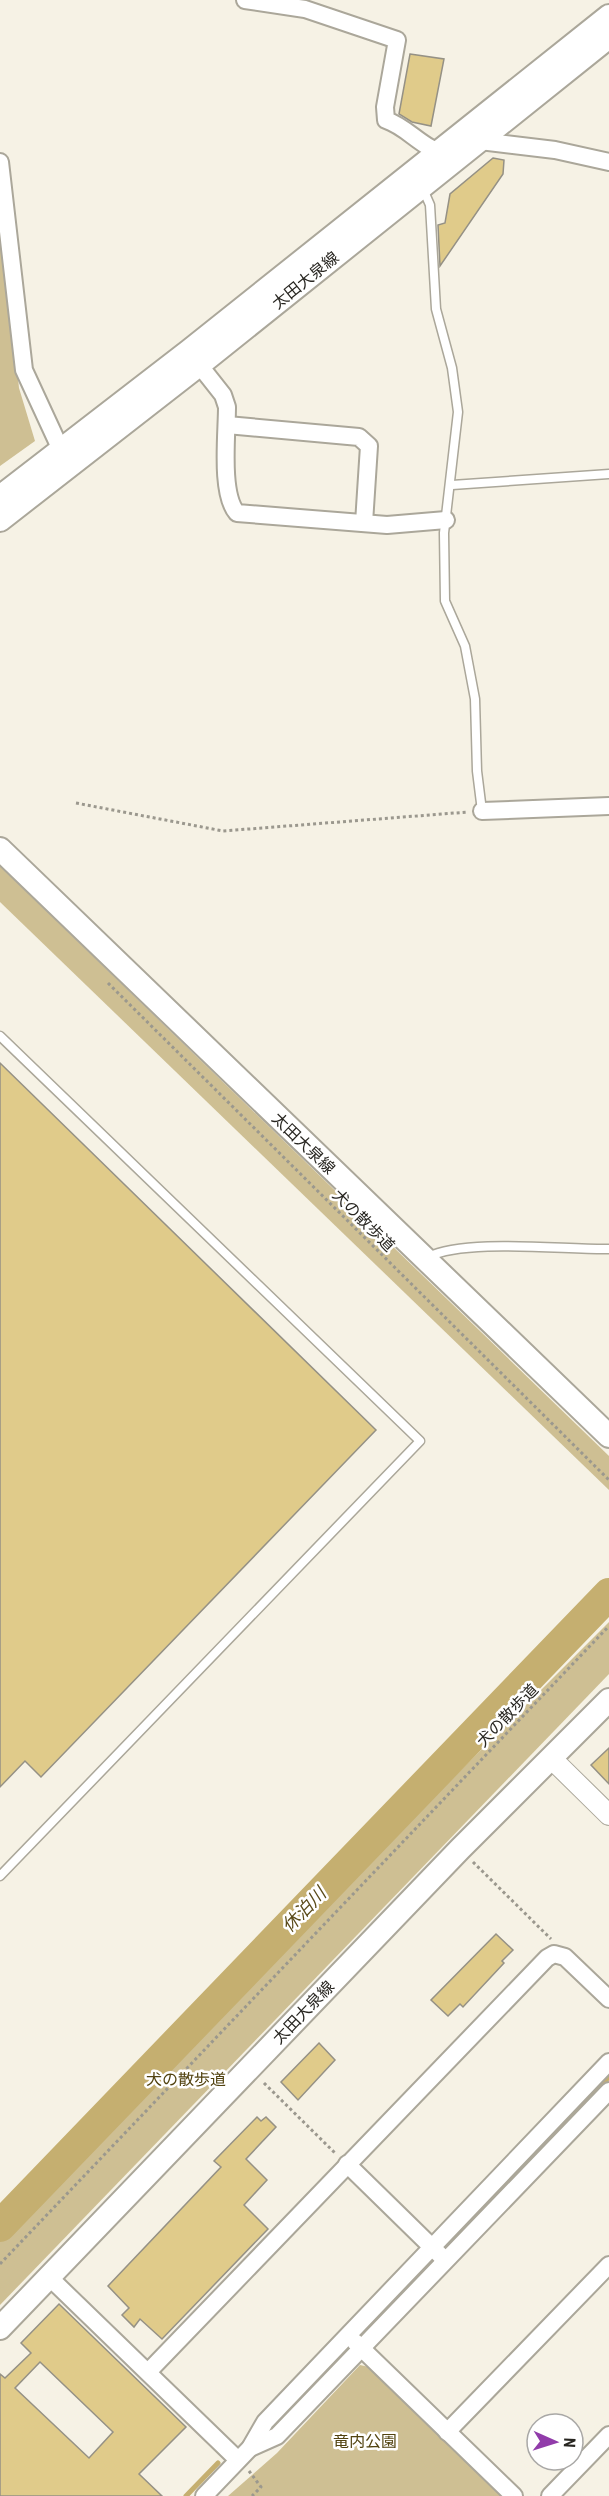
<svg xmlns="http://www.w3.org/2000/svg" width="609" height="2496" viewBox="0 0 609 2496" font-family="'Roboto Condensed','Noto Sans JP',sans-serif">
	<rect width="100%" height="100%" fill="#f6f2e5"/>
	<g fill="#cebf93">
		<path d="M0 198 19 388 35 441 0 466Z"/>
		<path d="M0 866 609 1456V1490L0 902Z"/>
		<path d="M609 1622V1674L0 2305V2242L205 2026Z"/>
		<path d="M360 2365 369 2367 502 2496H228L277 2453Z"/>
	</g>
	<g fill="none" stroke-linecap="round" stroke-linejoin="round">
		<g stroke="#c5af70" stroke-width="5">
			<path d="M454 2238 609 2077"/>
			<path d="M392 2301 420 2272"/>
			<path d="M272 2428 305 2392"/>
			<path d="M186 2496 218 2463"/>
		</g>
		<path stroke="#c5af70" stroke-width="32" d="M0 2226 609 1594"/>
	</g>
	<g fill="#e0cb8a" stroke="#959185" stroke-width="1.5" fill-rule="evenodd">
		<path d="M410 54 444 59 431 126 412 122 399 114Z"/>
		<path d="M493 158 504 160 503 174 440 266 438 225 445 223 450 194Z"/>
		<path d="M0 1063 376 1430 41 1777 25 1761 0 1787Z"/>
		<path d="M609 1748V1784L591 1765Z"/>
		<path d="M496 1934 513 1950 502 1961 504 1963 463 2007 460 2004 448 2016 431 2000Z"/>
		<path d="M319 2043 335 2060 298 2100 281 2082Z"/>
		<path d="M257 2117 261 2121 266 2117 276 2127 246 2159 267 2180 244 2205 268 2229 162 2339 140 2319 134 2327 122 2315 129 2308 108 2286 221 2167 214 2161Z"/>
		<path d="M59 2304 186 2427 139 2474 162 2496H0V2374L5 2378 31 2353 21 2343ZM40 2362 113 2432 89 2458 15 2388Z"/>
	</g>
	<g fill="none" stroke-linecap="round" stroke-linejoin="round">
		<g stroke="#aba79a" stroke-width="11">
			<g id="service">
				<path d="M423 189 430 205 436 309 452 368 458 412 444 533 445 601 465 646 475 699 477 771 482 811"/>
				<path d="M452 485 609 474"/>
				<path d="M0 1036 420 1441 0 1876"/>
				<path d="M428 1257C466 1238 564 1250 609 1249"/>
			</g>
		</g>
		<g stroke="#aba79a" stroke-width="20">
			<g id="minor">
				<path d="M245 0 305 9 397 40 385 107 386 120C408 127 424 151 448 154"/>
				<path d="M480 141 555 150 609 162"/>
				<path d="M0 162 24 370 61 450 68 458"/>
				<path d="M193 357 223 395 227 407C227 434 220 494 237 513L387 525 446 520"/>
				<path d="M227 425 359 437 369 446 364 523"/>
				<path d="M482 811 609 806"/>
				<path d="M347 2164 441 2256"/>
				<path d="M49 2277 238 2460"/>
				<path d="M355 2342 514 2496"/>
				<path d="M148 2372 547 1958 554 1954 565 1957 609 1999"/>
				<path d="M447 2432 609 2265"/>
				<path d="M250 2448 277 2436 609 2091"/>
				<path d="M204 2496 250 2448 265 2422 609 2062"/>
				<path d="M550 2496 609 2435"/>
			</g>
		</g>
		<g stroke="#aba79a" stroke-width="22">
			<path id="tertiary" d="M551 1758 609 1815"/>
		</g>
		<g stroke="#aba79a" stroke-width="26">
			<g id="secondary">
				<path d="M0 497 189 351 609 16"/>
				<path d="M0 520 199 365 609 37"/>
				<path d="M0 849 609 1436"/>
				<path d="M0 2328 460 1849 609 1700"/>
			</g>
		</g>
		<g stroke="#9b988e" stroke-width="3" stroke-dasharray="3 3" stroke-linecap="butt">
			<path d="M76 803 223 831 468 812"/>
			<path d="M108 983 609 1480"/>
			<path d="M473 1862 551 1939"/>
			<path d="M264 2083 336 2154"/>
			<path d="M0 2264 609 1626"/>
			<path d="M249 2471 261 2487 252 2496"/>
		</g>
		<use href="#service" stroke="#fff" stroke-width="8"/>
		<use href="#minor" stroke="#fff" stroke-width="16"/>
		<use href="#tertiary" stroke="#fff" stroke-width="20"/>
		<use href="#secondary" stroke="#fff" stroke-width="22"/>
	</g>
	<g text-anchor="middle" stroke-width="5" stroke-linejoin="round" paint-order="stroke">
		<g font-size="16" fill="#282621" stroke="#fff">
			<text transform="translate(305 280) rotate(-39)" y="6">太田大泉線</text>
			<text transform="translate(304 1143) rotate(44)" y="6">太田大泉線</text>
			<text transform="translate(364 1220) rotate(45)" y="6">犬の散歩道</text>
			<text transform="translate(507 1715) rotate(-46)" y="6">犬の散歩道</text>
			<text transform="translate(303 2012) rotate(-46)" y="6">太田大泉線</text>
		</g>
		<g font-size="16" fill="#524310" stroke="#fff">
			<text x="186" y="2085">犬の散歩道</text>
			<text x="365" y="2447">竜内公園</text>
		</g>
		<g font-size="18" font-style="italic" fill="#5b4b1a" stroke="#fff">
			<text transform="translate(304 1910) rotate(-46)" y="6">休泊川</text>
		</g>
	</g>
	<g transform="translate(555 2442) rotate(93)"><circle r="28" fill="#ffffff" stroke="#a9a8a6" stroke-width="1.5"/>
	<path d="M0-4.5L10 22L0 15L-10 22Z" fill="#913caa"/>
	<text y="-9" font-size="16" font-weight="bold" text-anchor="middle" fill="#282621">N</text>
	</g>
</svg>
